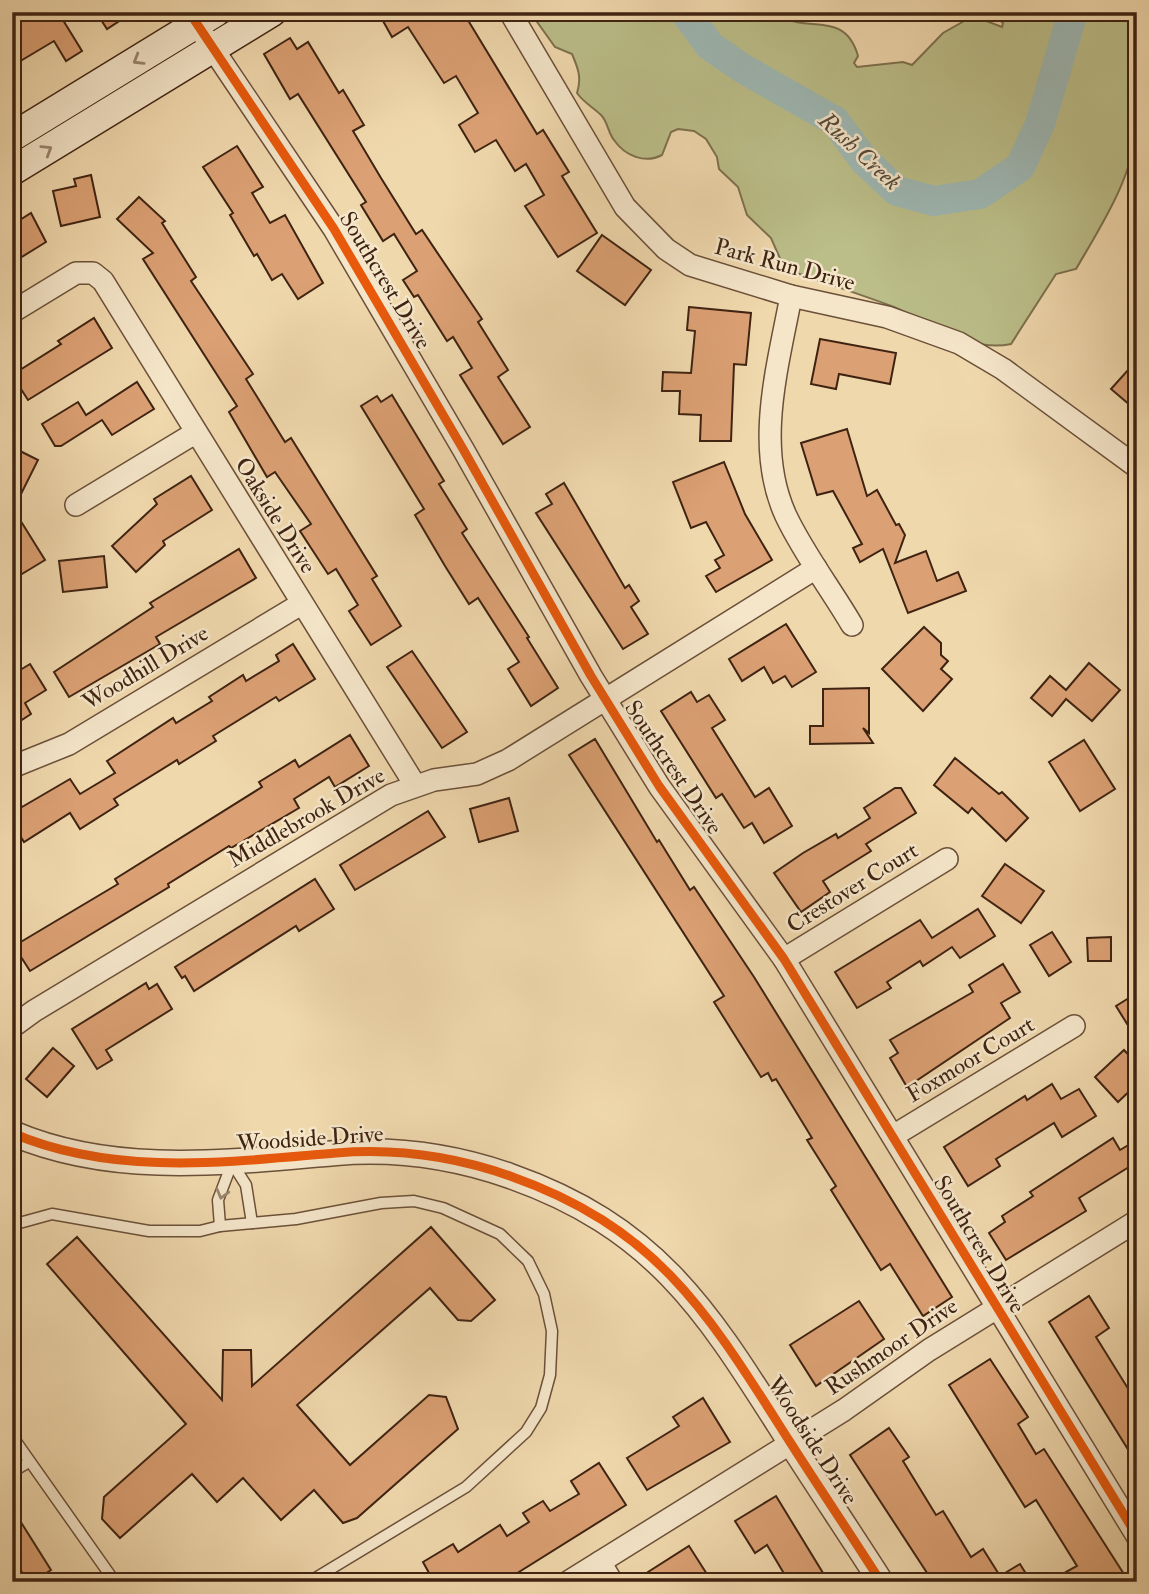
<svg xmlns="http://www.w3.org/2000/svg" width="1149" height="1594" viewBox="0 0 1149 1594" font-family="'IM FELL Double Pica',serif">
	<rect width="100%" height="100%" fill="#f0d8ad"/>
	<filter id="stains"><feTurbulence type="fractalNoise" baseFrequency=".00286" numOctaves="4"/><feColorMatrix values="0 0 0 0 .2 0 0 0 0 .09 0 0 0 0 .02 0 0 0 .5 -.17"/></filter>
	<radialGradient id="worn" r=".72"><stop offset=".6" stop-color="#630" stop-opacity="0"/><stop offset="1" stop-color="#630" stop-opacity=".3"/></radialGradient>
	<path fill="#bbbe89" stroke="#7d704e" stroke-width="2" d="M530 12H778C801 37 844 6 858 56L854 63 857 67 903 62 912 65 943 33 973 16 1002 27 1003 23 989 12H1137C1137 50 1139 88 1137 126 1133 177 1101 226 1076 269L1056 274 1011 344C970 353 930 322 894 307 860 294 825 283 791 271L782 263 771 238 747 215 738 187 719 169 717 157 706 139 694 131 678 129 671 132 662 155C645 164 625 156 614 140 608 133 608 122 601 115 593 107 584 103 577 93 582 78 578 68 572 54L555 47Z"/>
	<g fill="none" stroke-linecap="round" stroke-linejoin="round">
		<path stroke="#9eb8b4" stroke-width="30" d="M685 12 710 46 742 68 835 121 864 160 897 191 934 201 980 194 1020 167 1040 124 1073 12"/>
	</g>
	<g fill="#dba073" stroke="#3f2312" stroke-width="2">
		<path d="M34 12H58L82 51 66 61 54 41 12 66V25Z"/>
		<path d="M96 12H133L107 29Z"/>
		<path d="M378 12H463L537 134 543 130 569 172 562 176 597 233 558 257 525 206 544 195 526 164 515 171 496 140 475 152 459 125 478 113 456 76 444 83 408 27 392 37Z"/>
		<path d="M290 38 297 49 308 42 339 93 343 90 364 125 353 131 381 178 416 234 422 230 482 319 478 322 508 370 498 377 530 427 503 444 460 375 472 368 453 337 447 341 418 295 414 297 403 280 417 271 394 234 383 241 361 205 366 202 298 94 290 99 264 54Z"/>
		<path d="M237 146 263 187 252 193 270 223 285 215 323 283 298 299 282 274 272 280 257 254 254 256 230 215 233 213 203 167Z"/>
		<path d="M91 175 100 217 61 226 53 191 76 186 74 179Z"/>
		<path d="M139 197 165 221 162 223 196 277 191 281 253 374 246 379 285 442 291 438 377 576 372 579 401 626 371 645 349 611 358 605 336 569 328 574 300 531 311 524 275 472 267 477 229 412 237 406 143 259 153 253 117 219Z"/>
		<path d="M31 213 46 242 12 263V225Z"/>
		<path d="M602 235 651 270 625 305 577 271Z"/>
		<path d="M689 307 751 313 746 365 734 364 731 441H700L701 415 679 414 680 391H662L663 372 691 373 695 331 687 330Z"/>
		<path d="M94 318 112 348 28 400 12 375 61 344 58 341Z"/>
		<path d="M820 339 896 353 890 384 839 374 836 389 811 384Z"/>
		<path d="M1137 360V411L1111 389Z"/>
		<path d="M137 382 154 409 112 435 102 420 61 446H55L42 424 78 402 86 415Z"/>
		<path d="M392 395 444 481 439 484 467 529 462 533 529 637 527 638 558 688 531 706 508 669 519 662 478 598 469 604 445 566 415 515 424 509 361 406 377 396 381 402Z"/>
		<path d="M847 429 867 496 877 490 896 525 899 524 905 535 895 563 926 551 937 581 958 572 966 591 908 613 883 549 860 562 853 548 862 544 833 491 817 495 801 443Z"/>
		<path d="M12 447 38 460 12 512Z"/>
		<path d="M724 462 745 514 772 560 716 592 706 576 720 568 715 560 724 555 706 522 691 528 673 482Z"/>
		<path d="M191 476 212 510 163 541 165 545 136 572 112 546 157 504 154 499Z"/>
		<path d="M564 483 625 588 629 585 639 601 631 607 648 634 623 649 536 513 552 504 546 494Z"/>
		<path d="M22 523 45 560 12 580V529Z"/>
		<path d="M239 549 256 578 156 637 160 644 69 697 54 672 153 607 150 603Z"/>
		<path d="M104 556 107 587 63 592 59 561Z"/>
		<path d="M786 624 816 672 792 687 785 676 773 683 764 667 742 681 729 659Z"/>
		<path d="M924 627 941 643V655L948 661 941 669 952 679 923 711 882 669Z"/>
		<path d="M293 644 315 679 279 701 276 697 213 736 216 741 179 764 177 760 114 799 118 805 80 829 70 813 24 842 12 823V791L22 807 70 779 80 794 115 773 107 761 173 718 176 723 212 701 209 697 243 675 246 681 279 661 276 655Z"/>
		<path d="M412 651 467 732 442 748 387 667Z"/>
		<path d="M1089 663 1120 690 1092 721 1066 699 1052 716 1031 698 1050 676 1066 690Z"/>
		<path d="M30 664 46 690 25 703 31 714 17 723 12 715V675Z"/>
		<path d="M869 688V733L863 728 873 743 810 744V726H823V689Z"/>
		<path d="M691 692 697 702 709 695 725 720 712 728 755 797 769 788 792 826 764 843 752 823 744 828 722 794 716 798 661 711Z"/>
		<path d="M350 735 369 766 335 787 329 777 294 799 299 808 231 848 229 846 168 884 169 887 30 971 14 946 118 884 115 879 262 787 259 782 295 760 299 767Z"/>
		<path d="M595 739 657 842 659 840 690 890 694 887 754 977 952 1297 923 1316 890 1264 881 1270 831 1190 836 1186 807 1140 812 1138 776 1079 772 1081 768 1073 761 1077 714 1002 724 996 569 755Z"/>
		<path d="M1084 740 1115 789 1080 811 1049 762Z"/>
		<path d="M955 758 999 794 1002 792 1028 818 1006 841 972 808 968 813 934 785Z"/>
		<path d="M895 788H901L916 813 866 844 871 851 823 881 830 892 801 912 774 873 803 853 836 834 838 838 870 818 864 808Z"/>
		<path d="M509 798 518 831 479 842 470 809Z"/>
		<path d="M428 811 445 837 355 890 340 865Z"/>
		<path d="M1005 864 1044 891 1021 923 982 896Z"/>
		<path d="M315 879 334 909 299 931 296 926 194 991 185 976 182 978 175 967Z"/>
		<path d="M978 909 995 936 960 958 952 947 923 966 920 961 887 982 891 988 857 1008 835 972 920 920 932 938Z"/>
		<path d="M1052 932 1071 962 1049 976 1030 945Z"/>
		<path d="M1111 937V961H1088L1087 938Z"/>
		<path d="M1003 964 1020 992 1001 1003 1010 1018 907 1087 890 1058 898 1053 890 1040 973 992 969 985Z"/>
		<path d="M146 983 149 989 157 984 172 1009 106 1050 112 1060 97 1069 72 1029Z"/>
		<path d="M1137 993V1040L1116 1006Z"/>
		<path d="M53 1048 74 1066 47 1097 26 1079Z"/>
		<path d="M1124 1050 1137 1064V1084L1118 1102 1095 1077Z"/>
		<path d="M1052 1084 1061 1099 1079 1089 1096 1116 1062 1137 1054 1123 996 1159 1000 1166 968 1186 944 1147 1025 1096 1027 1100Z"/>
		<path d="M1113 1138 1120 1150 1137 1140V1162L1079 1198 1086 1211 1006 1260 989 1233 1005 1222 1002 1216 1033 1196 1030 1192Z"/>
		<path d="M431 1227 495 1300 471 1321 458 1320 430 1288 297 1405 350 1465 429 1395 446 1397 458 1429 357 1518 343 1523 314 1490 281 1520 243 1478 217 1502 192 1474 120 1538 102 1519 104 1497 186 1424 47 1264 77 1237 222 1400 223 1350H251L252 1386Z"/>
		<path d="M1089 1296 1109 1328 1096 1337 1132 1395 1137 1392V1464L1049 1322Z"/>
		<path d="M859 1301 884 1339 816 1386 790 1345Z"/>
		<path d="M990 1359 1028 1417 1018 1424 1036 1454 1044 1449 1129 1582H1072L1066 1572 1077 1566 1036 1500 1025 1507 949 1385Z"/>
		<path d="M703 1398 730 1442 647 1490 627 1458 679 1426 673 1417Z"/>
		<path d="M889 1428 909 1457 903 1461 936 1515 943 1511 971 1557 983 1549 1000 1576 1020 1564 1028 1577 1020 1582H933L850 1455Z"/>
		<path d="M599 1463 626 1505 503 1582H434L423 1562 453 1544 458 1552 500 1525 507 1536 529 1522 523 1513 543 1501 550 1511 579 1494 571 1481Z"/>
		<path d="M776 1496 823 1573 808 1582H789L767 1545 755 1553 735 1521Z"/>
		<path d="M12 1508 51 1570 32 1582H28L12 1556Z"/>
		<path d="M689 1546 712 1582H654L648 1572Z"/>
	</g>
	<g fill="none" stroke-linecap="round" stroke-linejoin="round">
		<g stroke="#6b5039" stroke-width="13">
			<g id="service">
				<path d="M232 1163 246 1185 252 1223"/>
				<path d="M12 1225 52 1214 149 1231H200L220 1226 296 1219 381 1203 414 1201 443 1208 500 1234 528 1261 544 1294 552 1331 550 1375 541 1408 526 1432 466 1487 309 1582"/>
				<path d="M220 1226 218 1200 232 1163"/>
				<path d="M12 1436 115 1582"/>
				<path d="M12 1472 29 1462"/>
			</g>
		</g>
		<g stroke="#6b5039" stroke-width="24">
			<g id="minor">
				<path d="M510 12 625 207 666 249 690 265 791 296 887 317 959 343 1003 369 1137 467"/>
				<path d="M205 37 334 229 463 449 591 676 659 786 784 959 1137 1536"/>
				<path d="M791 296C778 366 754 447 786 516 804 554 831 589 852 625"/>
				<path d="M12 312 76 273H93L103 281 415 785"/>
				<path d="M76 505 195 433"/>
				<path d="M12 767 69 744 301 604"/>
				<path d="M784 959 947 859"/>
				<path d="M12 1027 34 1011 391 795 434 780 477 774 508 760 816 568"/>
				<path d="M893 1136 1074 1026"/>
				<path d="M600 1562 612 1582"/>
				<path d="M568 1582 844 1410 929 1350 1137 1221"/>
			</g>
		</g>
		<g stroke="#6b5039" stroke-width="27">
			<path id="tertiary" d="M12 1133C114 1177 229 1162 336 1153 395 1148 453 1156 510 1176 660 1229 709 1315 790 1442 820 1489 851 1535 881 1582"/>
		</g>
		<g stroke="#3f2312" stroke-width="31">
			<g id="secondary">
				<path d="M12 137 216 12"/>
				<path d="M12 171 272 12"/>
			</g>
		</g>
		<use href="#service" stroke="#f5e6ca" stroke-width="10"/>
		<use href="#minor" stroke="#f5e6ca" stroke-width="21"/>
		<use href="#tertiary" stroke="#f5e6ca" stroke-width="24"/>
		<use href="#secondary" stroke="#f5e6ca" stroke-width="28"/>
		<g stroke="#f5e6ca" stroke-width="13">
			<g id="cycleway">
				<path d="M189 12 334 229 463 449 591 676 659 786 784 959 1137 1536"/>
				<path d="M12 1133C114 1177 229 1162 336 1153 395 1148 453 1156 510 1176 660 1229 709 1315 790 1442 820 1489 851 1535 881 1582"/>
			</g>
		</g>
		<use href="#cycleway" stroke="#e8590c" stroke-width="9"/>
	</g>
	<defs><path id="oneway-chevron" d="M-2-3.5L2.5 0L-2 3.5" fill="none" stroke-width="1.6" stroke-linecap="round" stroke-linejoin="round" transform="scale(1.75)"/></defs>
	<g stroke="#9a846e">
		<use href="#oneway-chevron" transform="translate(138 60) rotate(149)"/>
		<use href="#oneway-chevron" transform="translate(47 150) rotate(-32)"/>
		<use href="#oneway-chevron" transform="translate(222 1194) rotate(105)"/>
	</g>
	<g text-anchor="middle" stroke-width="5" stroke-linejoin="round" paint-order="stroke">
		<g font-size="23" fill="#3f2312" stroke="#f5e6ca">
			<text transform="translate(785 264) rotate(15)" y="8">Park Run Drive</text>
			<text transform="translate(386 280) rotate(59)" y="8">Southcrest Drive</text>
			<text transform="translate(276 515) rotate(58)" y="8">Oakside Drive</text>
			<text transform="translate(145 667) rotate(-31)" y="8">Woodhill Drive</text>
			<text transform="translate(674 767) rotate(56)" y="8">Southcrest Drive</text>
			<text transform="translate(306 817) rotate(-30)" y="8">Middlebrook Drive</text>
			<text transform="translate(852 887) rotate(-32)" y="8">Crestover Court</text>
			<text transform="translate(970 1059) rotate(-31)" y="8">Foxmoor Court</text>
			<text transform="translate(310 1138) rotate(-4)" y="8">Woodside Drive</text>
			<text transform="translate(980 1244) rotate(59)" y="8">Southcrest Drive</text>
			<text transform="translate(891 1346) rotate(-34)" y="8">Rushmoor Drive</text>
			<text transform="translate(813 1440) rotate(57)" y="8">Woodside Drive</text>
		</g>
		<g font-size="24" font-style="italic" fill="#57483a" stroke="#f5e6ca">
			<text transform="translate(860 151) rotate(43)" y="8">Rush Creek</text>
		</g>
	</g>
	<rect width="1149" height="1594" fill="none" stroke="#f0d8ad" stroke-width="42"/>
	<rect x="14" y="14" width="1121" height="1566" fill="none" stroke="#3f2312" stroke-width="3.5"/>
	<rect x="21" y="21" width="1107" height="1552" fill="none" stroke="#3f2312" stroke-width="2"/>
	<rect width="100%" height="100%" filter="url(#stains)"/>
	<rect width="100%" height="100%" fill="url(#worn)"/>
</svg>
